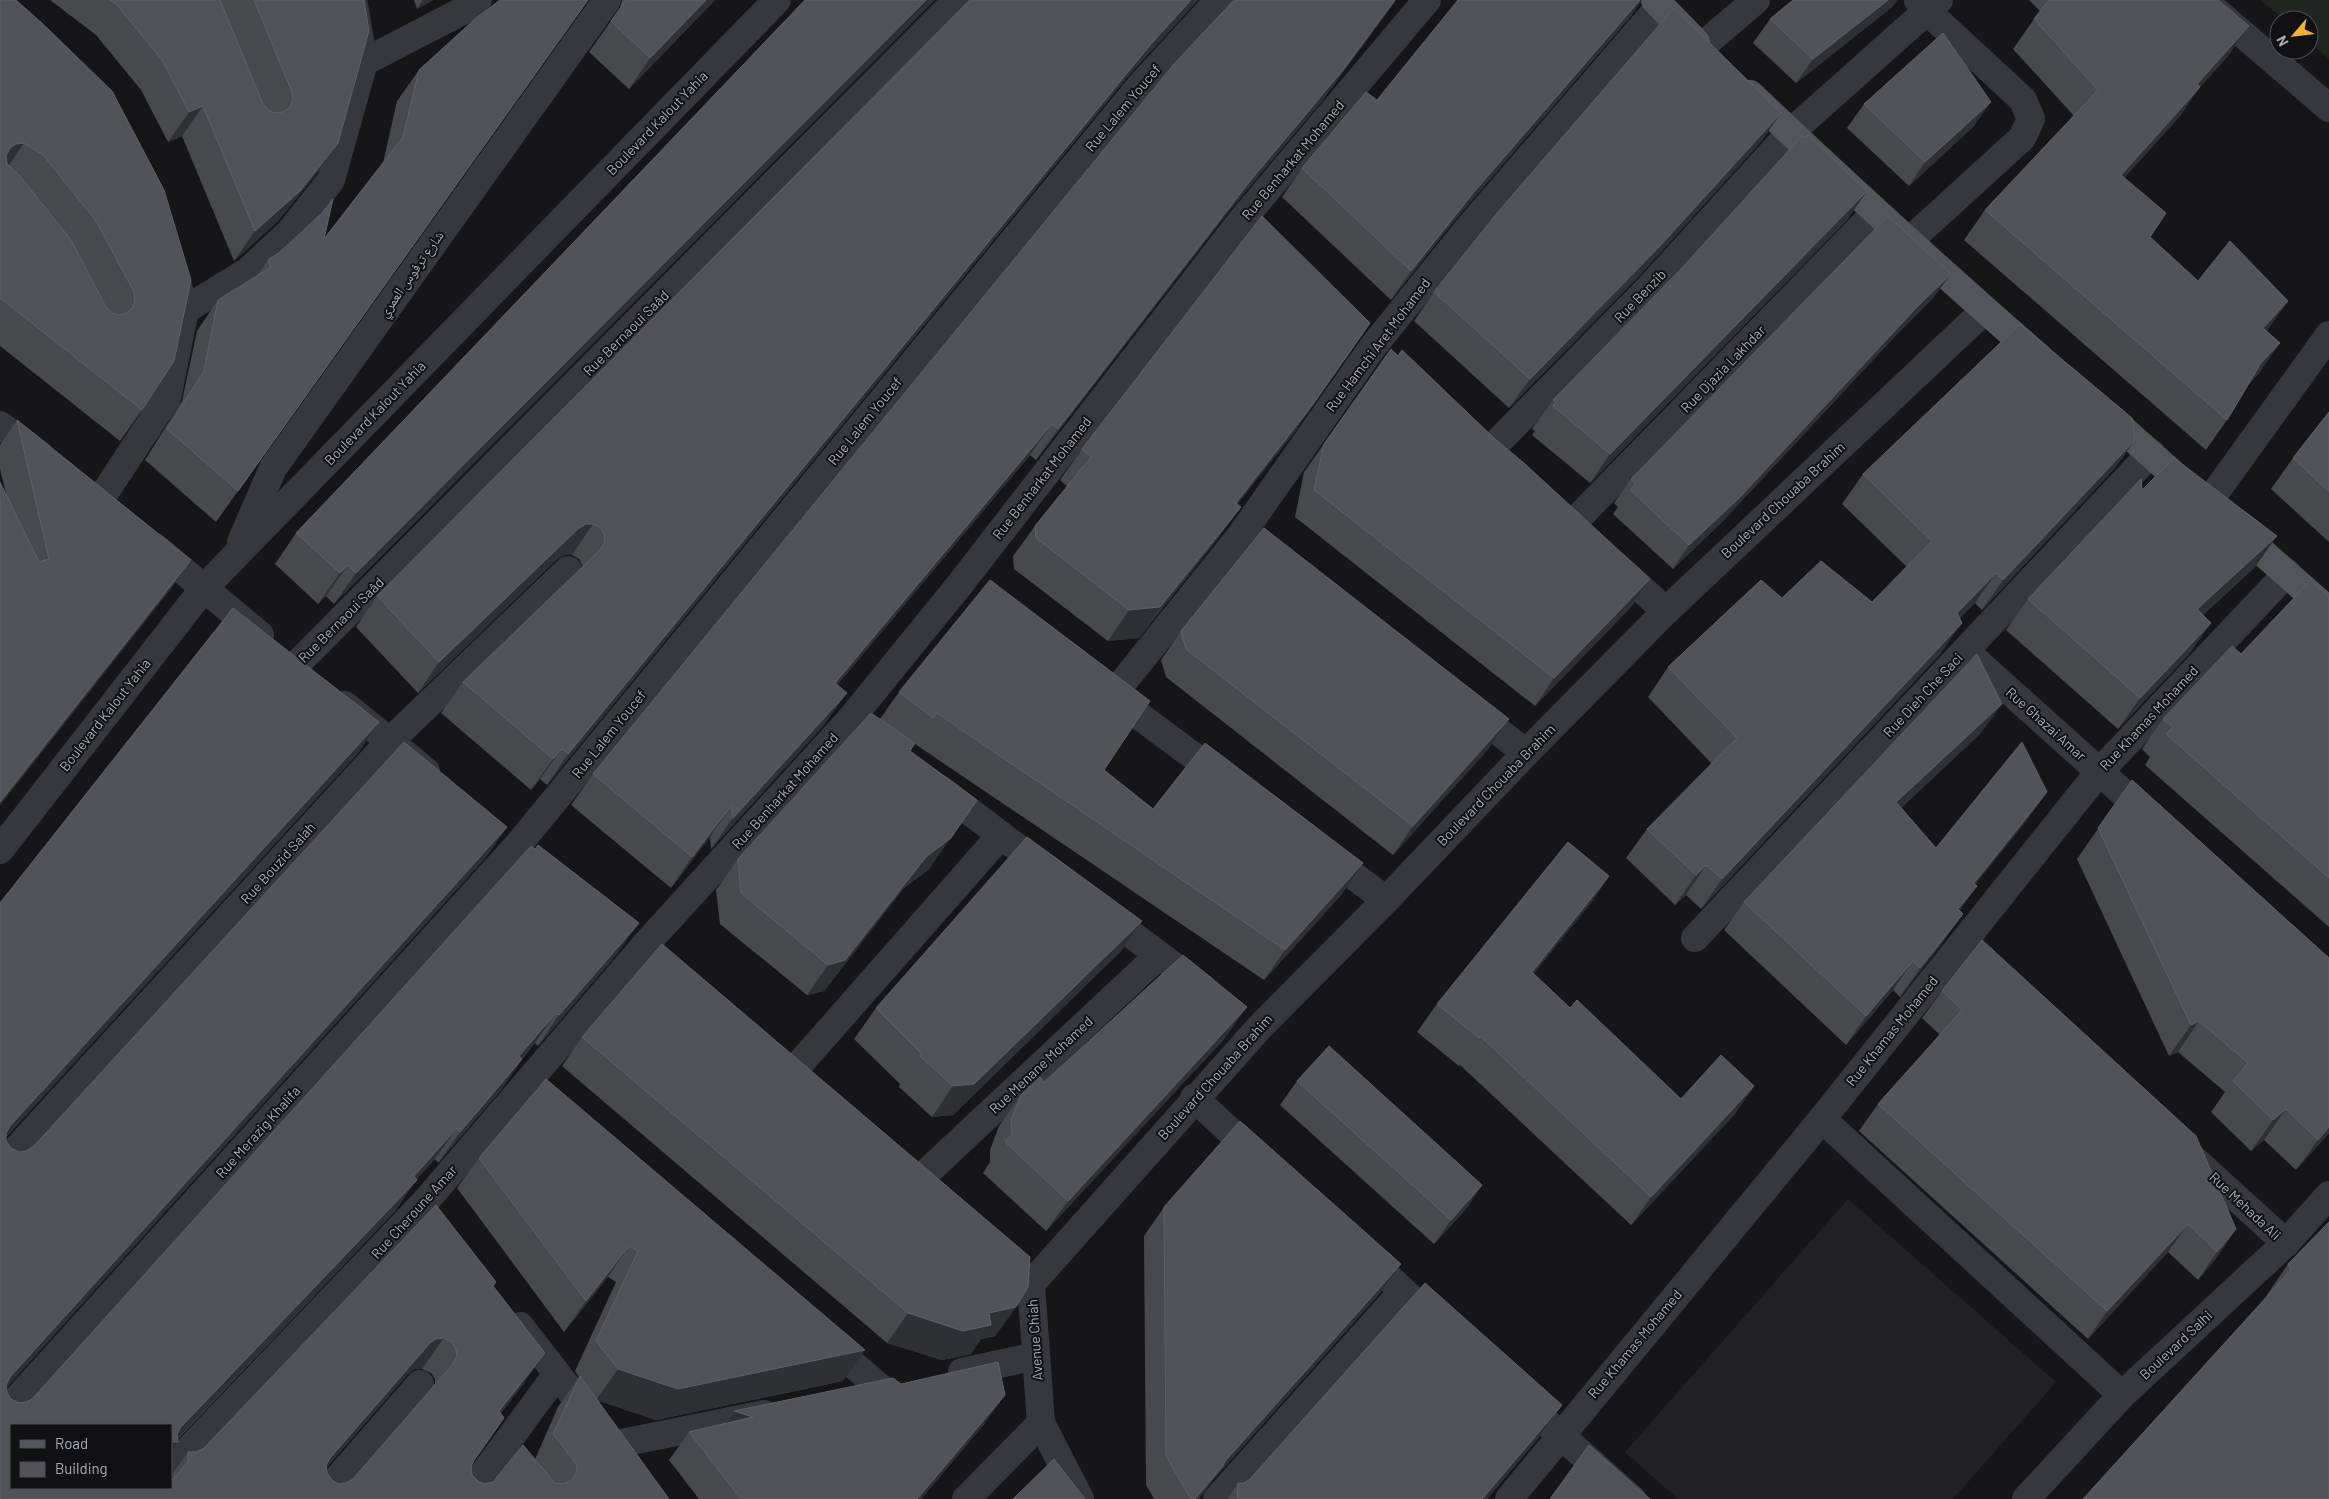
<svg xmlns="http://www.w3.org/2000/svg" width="2329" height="1499" viewBox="0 0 2329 1499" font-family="Barlow,'Noto Naskh Arabic',sans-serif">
	<rect width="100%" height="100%" fill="#161618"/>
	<path fill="#222225" d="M1848 1199 2056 1382 1953 1499H1678L1625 1452Z"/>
	<path fill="#1e261f" d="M2261 0H2329V59L2309 41V20H2284Z"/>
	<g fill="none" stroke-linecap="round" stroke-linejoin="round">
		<g stroke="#37383d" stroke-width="28">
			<path d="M2203 0 2329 108"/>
			<path d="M1701 47 1756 0"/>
			<path d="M364 62 472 6 478 0"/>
			<path d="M1909 241 2022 138 2031 119 2023 100 1928 12 1918 0"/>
			<path d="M185 310 248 271 290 232 331 180 364 62 353 0"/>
			<path d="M0 425 39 454"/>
			<path d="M1485 455 1650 287 1790 133 1939 0"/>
			<path d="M100 500 167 398 185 310 174 273"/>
			<path d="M2207 504 2329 335"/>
			<path d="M1571 525 1875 213"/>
			<path d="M241 542 273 468 607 0"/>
			<path d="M155 547 260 635"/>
			<path d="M1615 565 1666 611"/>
			<path d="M1965 651 2150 817"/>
			<path d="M296 665 957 0"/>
			<path d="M1111 695 1223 778"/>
			<path d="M1112 696 1241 535 1372 348 1466 231 1660 6"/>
			<path d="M345 705 426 771"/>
			<path d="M1471 710 1526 753"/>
			<path d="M940 789 1047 870"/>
			<path d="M0 850 204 588 777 0"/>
			<path d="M1323 853 1386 900"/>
			<path d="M1103 913 1203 988"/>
			<path d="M1695 938 2151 453"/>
			<path d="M797 1067 1001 835"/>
			<path d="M1194 1098 1258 1157"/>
			<path d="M1822 1119 2122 1395"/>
			<path d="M2186 1152 2286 1243"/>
			<path d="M0 1167 390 741 568 570"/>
			<path d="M924 1175 1159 955"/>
			<path d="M1363 1254 1438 1323"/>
			<path d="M1002 1255 1031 1284 1041 1423 1080 1499"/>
			<path d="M1031 1284 1259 1028 1386 900 1526 753 1666 611 1985 310"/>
			<path d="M520 1326 593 1420"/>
			<path d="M826 1342 882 1389"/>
			<path d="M962 1372 1036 1356"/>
			<path d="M0 1418 517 846 1141 85 1219 0"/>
			<path d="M1547 1423 1632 1499"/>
			<path d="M612 1445 764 1414"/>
			<path d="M171 1468 425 1202 645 945 849 721 961 583 1241 221 1427 0"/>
			<path d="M320 1499 420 1384"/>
			<path d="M465 1499 557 1374"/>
			<path d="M966 1499 1041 1423"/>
			<path d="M1217 1499 1403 1291"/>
			<path d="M1509 1499 1822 1119 2099 772 2287 573"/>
			<path d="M2026 1499 2122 1395 2286 1243 2329 1195"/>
		</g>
		<g stroke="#53555c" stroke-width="28">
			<path d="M1655 0 1696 42"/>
			<path d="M1750 94C1845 184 1941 272 2040 358"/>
			<path d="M2107 415 2192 491"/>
			<path d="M2236 529 2329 611"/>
		</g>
	</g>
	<g fill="#47494d" fill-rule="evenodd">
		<path d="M0 0 164 190 142 410 120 441 0 346Z"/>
		<path d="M50 0H364L338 143 317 173 278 221 234 261 182 136 168 142 141 90 96 35Z"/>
		<path d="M414 0H433L417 9Z"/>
		<path d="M588 0 216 522 145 460 182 401 197 331 218 300 256 277 268 260 324 239 383 163 397 101 419 70Z"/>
		<path d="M622 0H715L629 89 589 52 620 8Z"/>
		<path d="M805 0 334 604 326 596 318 604 275 564 296 533Z"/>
		<path d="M970 0H1198L1129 75 547 785 540 779 531 790 441 713 463 682 583 567 579 559 572 555H565L557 559 418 693 356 627 377 596Z"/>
		<path d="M1234 0H1396L1322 101 1229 211 1036 460 1030 455 837 685 825 724 711 849 710 837 671 888 571 805 593 774Z"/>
		<path d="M1793 0H1897L1892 7 1796 83 1753 43 1770 19Z"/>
		<path d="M2029 0H2218L2249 26 2228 56 2200 87 2179 117 2124 178 2150 237 2198 281 2267 331 2259 373 2249 384 2227 420 2206 450 1964 240 1985 210 2074 116 2013 49 2034 19 2040 11Z"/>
		<path d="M1632 15 1454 221 1391 300 1282 197 1302 168 1377 100Z"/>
		<path d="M1864 104 1974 126 1909 186 1847 128Z"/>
		<path d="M1781 113 1760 143 1639 276 1509 408 1414 321 1434 292Z"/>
		<path d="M1867 191 1847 220 1590 483 1532 435 1535 431 1532 429 1553 400Z"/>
		<path d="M1934 297 1899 332 1723 521 1673 569 1613 514 1618 507 1614 503 1631 479Z"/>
		<path d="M1370 323 1293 434 1237 504 1219 537 1139 638 1108 641 1014 569 1013 556 1035 526 1067 486 1060 480 1082 449Z"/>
		<path d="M1391 349 1398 356 1402 350 1494 438 1650 579 1631 607 1535 706 1295 517 1304 472Z"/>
		<path d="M2329 412V542L2271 489 2293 458Z"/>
		<path d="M17 420 191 560 169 591 0 805 6 493 0 469V445Z"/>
		<path d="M2135 440 2114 469 1982 610 1975 603 1960 618 1941 653 1701 909 1686 895 1675 905 1626 858 1647 829 1712 764 1648 697 1668 667 1782 598 1872 602 1907 567 1842 504 1863 474Z"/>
		<path d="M2142 490 2255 567 2203 615 2211 623 2189 654 2118 729 2006 630 2028 599Z"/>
		<path d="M2329 597V927L2145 765 2150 757 2142 749 2163 719 2241 654Z"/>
		<path d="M1181 631 1489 748 1393 855 1166 677 1161 660Z"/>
		<path d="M899 692 1104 770 1153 809 1342 894 1264 980 915 744 910 751 929 869 904 888 824 991 807 995 720 924 716 890 738 859 880 719Z"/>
		<path d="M379 722 358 753 6 1137V1141L11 1148 19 1152 26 1151 33 1147 507 827 486 857 6 1388 7 1393 11 1399 19 1403 27 1402 33 1398 617 954 538 1046 535 1043 522 1059 501 1090 438 1163 435 1159 416 1180 395 1211 178 1439V1442L171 1452V1425L11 1488H171V1476L188 1452H196L496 1282 493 1286 524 1383 501 1413 483 1449 473 1462 471 1467 472 1475 478 1481 484 1484 493 1482 535 1459 558 1407 579 1377 575 1371 616 1282 608 1277 564 1332 457 1188 479 1158 546 1079 843 1381 656 1420 597 1400 669 1499H0V903ZM414 1369H422L431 1373 435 1379V1384L353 1479 346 1483 338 1484 332 1480 327 1473 326 1468 408 1374Z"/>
		<path d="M1982 732 1901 808 1936 848 2027 820 1975 884 1960 910 1943 942 1900 997 1893 990 1846 1045 1724 930 1744 902Z"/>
		<path d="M2132 780 2329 958V1133L2296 1170 2264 1140 2251 1151 2211 1112 2225 1092 2178 1052 2169 1056 2077 859Z"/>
		<path d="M1609 876 1590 904 1533 974 1570 1008 1681 1099 1754 1086 1734 1115 1631 1225 1460 1065 1459 1066 1417 1032 1437 1004Z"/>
		<path d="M1142 921 1121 951 953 1115 932 1117 899 1087 900 1084 854 1039 876 1008Z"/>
		<path d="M1942 991 2236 1229 2217 1257 2198 1280 2168 1252 2088 1339 1859 1131 1878 1104 1940 1035 1922 1018Z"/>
		<path d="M582 1037 1016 1307 995 1336 981 1339 971 1354 942 1360 887 1343 562 1066Z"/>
		<path d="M1225 1038 1046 1231 983 1173 990 1162V1150L999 1126 1021 1095 1044 1082Z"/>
		<path d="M1297 1081 1482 1185 1466 1209 1434 1244 1280 1105Z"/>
		<path d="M1164 1207 1380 1293 1213 1480 1199 1499H1154L1146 1485 1144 1236Z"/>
		<path d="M2329 1222V1499L2267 1295 2288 1264Z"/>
		<path d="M901 1384 985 1423 921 1499H699L669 1460 689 1432 725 1423 734 1411Z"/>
		<path d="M1562 1405 1540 1436 1487 1499H1227L1238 1483H1244Z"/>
	</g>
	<g fill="#2f3033">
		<path d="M423 0H433L417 9Z"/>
		<path d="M706 0H715L629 89 650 58Z"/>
		<path d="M926 0H935L334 604 356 573Z"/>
		<path d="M1191 0H1198L1129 75 547 785 568 754 1151 44Z"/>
		<path d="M1395 0H1396L1322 101 1229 211 1036 460 1058 429 1250 181Z"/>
		<path d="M1640 0H1642L1632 15 1454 221 1391 300 1411 271 1474 192Z"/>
		<path d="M1888 0H1897L1892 7 1796 83 1813 59Z"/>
		<path d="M2249 26 2228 56 2176 114 2197 84Z"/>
		<path d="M2200 87 2179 117 2100 205 2121 175Z"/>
		<path d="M1991 102 1974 126 1909 186 1925 162Z"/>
		<path d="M203 106 182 136 168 142 189 112Z"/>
		<path d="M1781 113 1760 143 1639 276 1509 408 1530 379Z"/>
		<path d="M24 143 3 174 0 162 10 148 16 144Z"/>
		<path d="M338 143 317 173 278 221 234 261 255 231Z"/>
		<path d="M1867 191 1847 220 1590 483 1610 454Z"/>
		<path d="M1951 274 1934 297 1899 332 1723 521 1673 569 1689 545 1916 308Z"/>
		<path d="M2288 301 2267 331 2242 358 2263 328Z"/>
		<path d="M2280 343 2259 373 2241 393 2261 363Z"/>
		<path d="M1314 403 1293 434 1214 534 1236 503Z"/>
		<path d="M1052 424 1030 455 813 714 835 683Z"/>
		<path d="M2135 440 2114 469 1982 610 2003 580Z"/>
		<path d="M1241 507 1219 537 1139 638 1108 641 1129 610Z"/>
		<path d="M586 524H593L572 555H565L557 559 418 693 439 662 579 528Z"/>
		<path d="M2277 536 2255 567 2175 640 2197 609Z"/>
		<path d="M191 560 169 591 0 805V802Z"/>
		<path d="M348 565 326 596 318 604 340 573Z"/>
		<path d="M1996 573 1975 603 1936 642 1957 613Z"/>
		<path d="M1650 579 1631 607 1535 706 1554 678Z"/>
		<path d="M1962 623 1941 653 1701 909 1722 879Z"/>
		<path d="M2211 623 2189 654 2118 729 2140 698Z"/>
		<path d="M847 693 825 724 711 849 733 818Z"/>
		<path d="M2002 704 1982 732 1876 831 1896 802Z"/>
		<path d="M1509 719 1489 748 1393 855 1413 826Z"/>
		<path d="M379 722 358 753 0 1144 10 1126Z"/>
		<path d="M562 749 540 779 531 790 553 759Z"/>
		<path d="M2047 792 2027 820 1953 912 1974 883Z"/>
		<path d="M731 806 710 837 671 888 692 857Z"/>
		<path d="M507 827 486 857 0 1395 10 1377Z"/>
		<path d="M951 838 929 869 904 888 824 991 807 995 828 965 926 857Z"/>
		<path d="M1363 863 1342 894 1264 980 1285 950Z"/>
		<path d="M1706 865 1686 895 1675 905 1696 875Z"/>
		<path d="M1609 876 1590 904 1512 1001 1532 972Z"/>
		<path d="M1977 886 1957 915 1958 909Z"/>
		<path d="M1963 914 1943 942 1900 997 1920 968Z"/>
		<path d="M1142 921 1121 951 953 1115 932 1117 953 1086Z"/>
		<path d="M639 923 617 954 538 1046 559 1015Z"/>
		<path d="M1913 961 1893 990 1846 1045 1866 1016Z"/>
		<path d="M1247 1007 1225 1038 1046 1231 1068 1201Z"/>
		<path d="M556 1013 535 1043 497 1087 519 1056Z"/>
		<path d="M2199 1021 2178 1052 2169 1056 2191 1025Z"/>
		<path d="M522 1059 501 1090 438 1163 460 1132Z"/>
		<path d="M1754 1086 1734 1115 1631 1225 1651 1197Z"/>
		<path d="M2286 1109 2264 1140 2251 1151 2273 1120Z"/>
		<path d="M2329 1127V1133L2296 1170 2318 1140Z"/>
		<path d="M457 1128 435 1159 416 1180 395 1211 174 1442H178L171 1452V1441L181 1427 414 1176Z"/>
		<path d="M1482 1185 1466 1209 1434 1244 1451 1220Z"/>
		<path d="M2188 1224 2168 1252 2088 1339 2107 1311Z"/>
		<path d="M2236 1229 2217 1257 2198 1280 2217 1252Z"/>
		<path d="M629 1246 608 1277 564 1332 586 1301Z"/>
		<path d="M1401 1264 1380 1293 1213 1480 1199 1499H1195L1226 1460Z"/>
		<path d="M1016 1307 995 1336 981 1339 971 1354 942 1360 887 1343 908 1313H989Z"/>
		<path d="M444 1338 422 1369H414L408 1374 308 1489 330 1458 430 1343 436 1339Z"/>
		<path d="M865 1350 843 1381 656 1420 596 1400 618 1369Z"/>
		<path d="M545 1353 524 1383 478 1442 499 1411Z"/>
		<path d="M1005 1395 985 1423 921 1499H917Z"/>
		<path d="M1562 1405 1540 1436 1487 1499H1482Z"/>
		<path d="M734 1411 753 1417 714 1440Z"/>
		<path d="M504 1418 483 1449 452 1490 474 1460Z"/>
	</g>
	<g fill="#525359" stroke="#5f6168" fill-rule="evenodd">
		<path d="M0 0H16L44 25 112 91 164 190 191 280 174 361 142 410 0 298ZM24 143 43 155 96 221 134 292 135 300 133 307 127 313 119 315 112 313 106 307 71 240 20 176 7 164 6 156 10 148 16 144Z"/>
		<path d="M110 0H220L263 104 268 110 274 113 283 112 290 107 293 100 292 92 254 0H364L369 31 338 143 300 191 255 231 203 106 189 112 162 60 117 5Z"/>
		<path d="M500 0H588L238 491 167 429 204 371 218 300 271 267 268 260 280 252 322 213 333 199 324 239 403 137 419 70 475 19Z"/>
		<path d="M626 0H706L650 58 611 21Z"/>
		<path d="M805 0H926L356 573 348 565 340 573 296 533Z"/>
		<path d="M970 0H1191L1151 44 568 754 562 749 553 759 463 682 600 550 604 544 605 536 601 528 593 524H586L579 528 439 662 377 596Z"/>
		<path d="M1234 0H1395L1343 70 1250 181 1058 429 1052 424 835 683 847 693 733 818 731 806 692 857 593 774 1174 64Z"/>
		<path d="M1458 0H1640L1474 192 1411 271 1302 168 1366 92 1377 100Z"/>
		<path d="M1793 0H1888L1813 59 1770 19Z"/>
		<path d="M2049 0H2218L2249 26 2197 84 2200 87 2121 175 2166 213 2150 237 2198 281 2230 241 2288 301 2263 328 2280 343 2261 363 2227 420 1985 210 2098 90 2034 19Z"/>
		<path d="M1674 8 1781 113 1659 247 1530 379 1434 292 1498 212Z"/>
		<path d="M1943 33 1991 102 1925 162 1864 104Z"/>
		<path d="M1808 135 1867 191 1610 454 1553 406 1556 403 1553 400 1681 269 1802 136 1805 138Z"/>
		<path d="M1262 216 1370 323 1314 403 1236 503 1241 507 1160 607 1129 610 1036 538 1035 526 1091 457 1082 449Z"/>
		<path d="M1889 217 1951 274 1916 308 1740 497 1689 545 1630 490 1636 484 1631 479 1886 218Z"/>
		<path d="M2020 324 2132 418 2135 440 2003 580 1996 573 1957 613 1962 623 1722 879 1706 865 1696 875 1647 829 1737 738 1668 667 1761 580 1782 598 1821 561 1872 602 1932 541 1863 474Z"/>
		<path d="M1391 349 1398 356 1402 350 1494 438 1525 464 1650 579 1554 678 1314 490 1324 444Z"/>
		<path d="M2329 412V492L2293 458Z"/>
		<path d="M17 420 191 560 0 802V482L39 562 49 559Z"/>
		<path d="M2174 458 2277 536 2197 609 2211 623 2140 698 2028 599 2141 479 2142 490Z"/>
		<path d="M1264 528 1509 719 1413 826 1186 649 1181 631Z"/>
		<path d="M990 580 1150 701 1104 770 1153 809 1205 743 1363 863 1285 950 937 713 933 718 899 692Z"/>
		<path d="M2311 580 2329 597V878L2166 734 2173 727 2163 719 2232 646 2241 654Z"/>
		<path d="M233 608 379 722 10 1126 6 1133V1141L11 1148 19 1152 26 1151 33 1147 404 742 507 827 10 1377 6 1385 7 1393 11 1399 19 1403 27 1402 33 1398 531 846 535 849 538 845 639 923 559 1015 556 1013 519 1056 522 1059 460 1132 457 1128 414 1176 417 1180 181 1427 177 1434 178 1442H171V1425H11V1488H171V1481L173 1479 188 1462V1452H196L204 1448 436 1205 496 1282 493 1286 545 1353 499 1411 504 1418 474 1460 471 1467 472 1475 478 1481 484 1484 493 1482 523 1445 555 1483 564 1484 572 1480 576 1473 577 1465 553 1434 580 1376 669 1499H0V903ZM444 1338 452 1342 456 1349 457 1356 453 1364 353 1479 346 1483 338 1484 332 1480 327 1473 326 1465 330 1458 430 1343 436 1339Z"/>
		<path d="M1977 654 2002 704 1896 802 1936 848 2022 742 2047 792 1974 883 1977 886 1958 909 1963 914 1920 968 1913 961 1866 1016 1744 902Z"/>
		<path d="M871 713 915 743 910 751 977 800 951 838 926 857 845 960 828 965 741 893 738 859Z"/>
		<path d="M2132 780 2329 958V1127L2318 1140 2286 1109 2273 1120 2233 1081 2248 1063 2199 1021 2191 1025 2098 828Z"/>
		<path d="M1027 837 1142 921 974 1084 953 1086 920 1056 922 1054 876 1008Z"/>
		<path d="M1568 842 1609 876 1532 972 1570 1008 1577 1000 1681 1099 1721 1055 1754 1086 1651 1197 1480 1036 1479 1038 1437 1004Z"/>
		<path d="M1982 940 2196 1136 2236 1229 2217 1252 2188 1224 2107 1311 1878 1104 1962 1010 1942 991Z"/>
		<path d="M662 944 1030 1257 1028 1287 1016 1307 989 1313 991 1325 963 1331 908 1313 582 1037Z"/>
		<path d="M1183 955 1247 1007 1068 1201 1005 1142 1012 1134 1011 1120 1021 1095 1040 1077 1044 1082Z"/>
		<path d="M1329 1046 1482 1185 1451 1220 1297 1081Z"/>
		<path d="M546 1079 865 1350 678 1389 618 1369 596 1341 638 1251 629 1246 586 1301 479 1158Z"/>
		<path d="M1240 1121 1401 1264 1226 1460 1222 1467 1195 1499H1191L1166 1456 1164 1207Z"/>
		<path d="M2329 1222V1499H2083L2291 1270 2288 1264Z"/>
		<path d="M1425 1283 1562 1405 1482 1499H1237L1238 1483H1244L1250 1479Z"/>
		<path d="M998 1362 1005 1395 917 1499H741L689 1432 753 1417 734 1411 893 1378 901 1384Z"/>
		<path d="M1589 1445 1650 1499H1550Z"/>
		<path d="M1054 1459 1085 1499H1013Z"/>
	</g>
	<g text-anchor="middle" stroke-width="4" stroke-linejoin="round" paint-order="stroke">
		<g font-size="14" fill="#a8adb8" stroke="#111113">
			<text transform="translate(1123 108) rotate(-50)" y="5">Rue Lalem Youcef</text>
			<text transform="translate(657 123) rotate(-46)" y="5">Boulevard Kalout Yahia</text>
			<text transform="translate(1293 160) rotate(-50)" y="5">Rue Benharkat Mohamed</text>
			<text transform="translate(411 274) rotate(-55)" y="5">شارع ترفوس العمري</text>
			<text transform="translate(1640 296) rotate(-46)" y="5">Rue Benzib</text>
			<text transform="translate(626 333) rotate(-45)" y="5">Rue Bernaoui Saâd</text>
			<text transform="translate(1378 345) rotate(-53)" y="5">Rue Hamchi Aret Mohamed</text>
			<text transform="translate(1723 369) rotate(-46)" y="5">Rue Djazia Lakhdar</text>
			<text transform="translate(375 413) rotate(-46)" y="5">Boulevard Kalout Yahia</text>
			<text transform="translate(865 421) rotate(-51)" y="5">Rue Lalem Youcef</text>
			<text transform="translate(1042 478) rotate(-52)" y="5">Rue Benharkat Mohamed</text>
			<text transform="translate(1783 500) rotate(-43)" y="5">Boulevard Chouaba Brahim</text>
			<text transform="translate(341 620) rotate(-45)" y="5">Rue Bernaoui Saâd</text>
			<text transform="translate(1923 695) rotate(-47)" y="5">Rue Dieh Che Saci</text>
			<text transform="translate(105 715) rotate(-52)" y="5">Boulevard Kalout Yahia</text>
			<text transform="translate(2149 718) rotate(-47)" y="5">Rue Khamas Mohamed</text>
			<text transform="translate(2046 724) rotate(42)" y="5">Rue Ghazai Amar</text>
			<text transform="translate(609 734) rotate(-51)" y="5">Rue Lalem Youcef</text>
			<text transform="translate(1496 785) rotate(-46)" y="5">Boulevard Chouaba Brahim</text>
			<text transform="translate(785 791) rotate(-48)" y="5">Rue Benharkat Mohamed</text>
			<text transform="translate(278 863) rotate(-48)" y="5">Rue Bouzid Salah</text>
			<text transform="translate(1892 1031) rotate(-51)" y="5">Rue Khamas Mohamed</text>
			<text transform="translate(1041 1065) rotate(-43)" y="5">Rue Menane Mohamed</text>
			<text transform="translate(1215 1077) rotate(-48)" y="5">Boulevard Chouaba Brahim</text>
			<text transform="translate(258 1132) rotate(-48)" y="5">Rue Merazig Khalifa</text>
			<text transform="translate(2245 1206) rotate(43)" y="5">Rue Mehada Ali</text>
			<text transform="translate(414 1212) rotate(-48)" y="5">Rue Cheroune Amar</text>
			<text transform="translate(1035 1340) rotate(-94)" y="5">Avenue Chiah</text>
			<text transform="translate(1635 1344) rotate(-50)" y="5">Rue Khamas Mohamed</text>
			<text transform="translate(2176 1345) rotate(-43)" y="5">Boulevard Salhi</text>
		</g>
	</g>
	<rect x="10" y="1424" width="162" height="65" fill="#111113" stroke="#4d4f55"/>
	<rect x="20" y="1440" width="25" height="8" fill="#53555c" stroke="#4d4f55"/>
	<text x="55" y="1449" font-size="15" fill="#a8adb8">Road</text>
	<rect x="20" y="1462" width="25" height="15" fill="#525359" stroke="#4d4f55"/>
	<text x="55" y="1474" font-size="15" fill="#a8adb8">Building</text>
	<g transform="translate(2294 35) rotate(242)"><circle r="24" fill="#111113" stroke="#4d4f55"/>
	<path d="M0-4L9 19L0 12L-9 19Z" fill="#f2b134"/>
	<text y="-8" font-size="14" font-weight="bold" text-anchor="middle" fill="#a8adb8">N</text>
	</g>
</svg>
